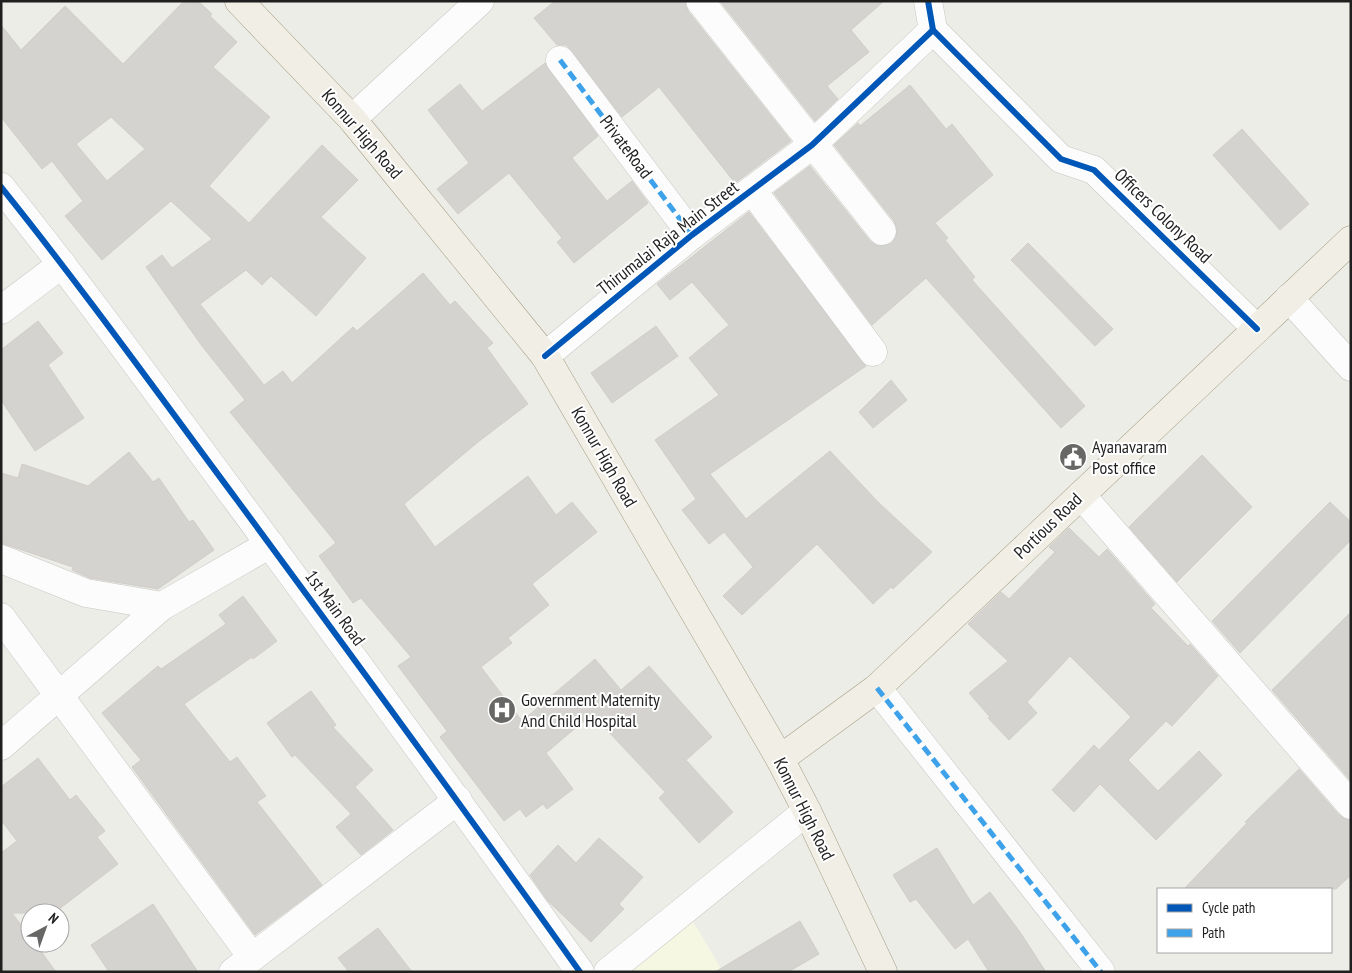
<svg xmlns="http://www.w3.org/2000/svg" width="1352" height="973" viewBox="0 0 1352 973" font-family="'PT Sans Narrow',sans-serif">
	<rect width="100%" height="100%" fill="#edede8"/>
	<path fill="#f5f7e3" d="M687 911 723 972H626Z"/>
	<g fill="#d4d3cf" stroke="#d1cec9" fill-rule="evenodd">
		<path d="M184 1H198L212 14 210 16 237 42 213 67 270 117 209 186 249 223 322 145 358 180 321 217 366 258 316 316 271 276 262 285 246 270 200 304 264 385 283 371 292 383 353 327 357 331 423 273 450 305 455 301 493 343 487 348 528 404 478 442 404 504 435 547 528 476 556 515 572 502 597 532 532 584 549 605 508 638 512 643 481 667 522 721 595 659 621 690 649 666 712 737 686 760 733 812 699 843 659 798 665 792 592 714 546 753 573 789 547 809 543 804 526 817 520 809 504 821 440 737 447 731 398 666 411 657 361 598 353 603 319 556 336 543 230 412 245 400 202 346 146 267 162 255 172 268 212 239 171 201 102 260 65 216 83 201 52 161 42 169 1 117V25L21 50 65 6 123 64ZM111 117 145 149 107 181 76 144Z"/>
		<path d="M555 1H685L688 11 791 141 735 183 659 87 622 117 572 51 566 45H557L534 18Z"/>
		<path d="M720 1H884L851 30 869 52 827 86 838 99 815 121Z"/>
		<path d="M545 63 598 136 572 158 607 201 632 181 648 203 574 263 557 242 562 238 509 173 458 214 437 189 469 163 428 110 460 84 482 111Z"/>
		<path d="M910 85 946 129 952 124 993 175 935 223 948 238 945 240 975 277 972 280 1085 406 1061 428 926 278 872 325 774 193 810 166 870 241 876 245 884 246 892 243 896 237 897 229 894 221 834 145 858 123 860 126Z"/>
		<path d="M1242 129 1309 204 1280 230 1213 155Z"/>
		<path d="M749 212 866 366 710 474 746 519 830 451 879 503 932 552 893 589 891 587 873 604 817 544 742 615 723 596 753 567 724 532 709 544 682 510 696 499 655 440 719 395 689 358 729 325 692 282 670 300 657 284Z"/>
		<path d="M1028 243 1113 329 1095 346 1011 260Z"/>
		<path d="M38 321 63 353 48 365 84 418 35 451 1 400V350Z"/>
		<path d="M656 326 678 356 612 403 591 373Z"/>
		<path d="M891 380 907 400 873 428 859 412Z"/>
		<path d="M129 452 153 482 159 478 189 522 193 520 214 550 158 589 90 578 72 570 73 567 1 543V473L18 478 22 464 88 486Z"/>
		<path d="M1202 455 1252 507 1177 582 1129 527Z"/>
		<path d="M1330 502 1351 522V540L1240 653 1212 621Z"/>
		<path d="M1069 528 1099 557 1107 549 1155 604 1151 608 1188 646 1190 644 1218 676 1172 726 1166 721 1128 760 1158 791 1199 751 1222 775 1156 840 1100 784 1074 812 1052 790 1094 745 1099 750 1131 717 1070 656 1027 702 1037 713 1009 740 988 718 990 717 969 693 1008 661 968 624 1001 592 1009 599 1055 552 1049 547Z"/>
		<path d="M243 596 277 641 253 659 252 657 184 704 230 762 237 757 266 796 257 802 322 885 255 935 132 767 141 760 102 713 158 666 161 669 226 624 219 615Z"/>
		<path d="M1351 612V781L1272 690Z"/>
		<path d="M311 691 336 725 333 727 373 770 355 787 393 830 361 855 336 827 351 814 295 755 292 757 267 723Z"/>
		<path d="M38 758 70 800 76 795 105 831 97 837 118 864 54 913H12L30 937V943H35L56 972H1V853L17 841 1 820V787Z"/>
		<path d="M1299 769 1339 815 1351 820V875L1336 889H1184L1247 823 1245 822Z"/>
		<path d="M599 838 643 877 619 904 624 909 591 942 548 901 530 875 558 845 576 863Z"/>
		<path d="M937 848 973 905 990 892 1020 932 1046 972H989L968 939 955 949 916 899 910 902 893 875Z"/>
		<path d="M153 904 198 972H109L91 945Z"/>
		<path d="M800 921 819 954 788 972H715Z"/>
		<path d="M378 928 412 972H349L338 958Z"/>
	</g>
	<g fill="none" stroke-linecap="round" stroke-linejoin="round">
		<g stroke="#c6c6c4" stroke-width="29">
			<g id="minor">
				<path d="M700 1 882 231"/>
				<path d="M928 1 933 30 1061 159 1094 170 1257 329"/>
				<path d="M560 60 692 235"/>
				<path d="M352 119 480 1"/>
				<path d="M1 187C83 289 159 395 237 500 352 656 467 813 580 972"/>
				<path d="M752 190 873 352"/>
				<path d="M1289 298 1351 367"/>
				<path d="M1 310 62 264"/>
				<path d="M545 356 692 235 812 145 933 30"/>
				<path d="M1081 495 1351 805"/>
				<path d="M1 559 86 593 162 606 270 544"/>
				<path d="M1 617 252 957"/>
				<path d="M877 688 1101 972"/>
				<path d="M1 746 162 606"/>
				<path d="M233 972 458 800"/>
				<path d="M608 972 807 811"/>
			</g>
		</g>
		<g stroke="#a49e84" stroke-width="29">
			<g id="major">
				<path d="M239 1 352 119 545 356 780 759 807 811 883 972"/>
				<path d="M780 759 877 688 1351 240"/>
			</g>
		</g>
		<use href="#minor" stroke="#fcfcfc" stroke-width="28"/>
		<use href="#major" stroke="#f1eee5" stroke-width="28"/>
		<g stroke="#3da2ea" stroke-width="5" stroke-dasharray="10 5" stroke-linecap="butt">
			<path d="M560 60 692 235"/>
			<path d="M877 688 1101 972"/>
		</g>
		<g stroke="#fff" stroke-width="9">
			<g id="cycleway">
				<path d="M928 1 933 30 1061 159 1094 170 1257 329"/>
				<path d="M1 187C83 289 159 395 237 500 352 656 467 813 580 972"/>
				<path d="M545 356 692 235 812 145 933 30"/>
			</g>
		</g>
		<use href="#cycleway" stroke="#0057b8" stroke-width="6"/>
	</g>
	<defs>
		<g id="civic-disc" transform="scale(1.4375)"><circle r="9.5" fill="#676765" stroke="#fff"/><path d="M-.6-6.5H3V-4.5H.6V-3L4-1V1h2V6H-6V1h2V-1L-.6-3ZM-1.2 2.5V6h2.4V2.5Z" fill="#fff"/></g>
		<g id="hospital-disc" transform="scale(1.4375)"><circle r="9.5" fill="#676765" stroke="#fff"/><path d="M-5-5h3v3.5h4V-5h3V5h-3V1.5h-4V5h-3Z" fill="#fff"/></g>
	</defs>
	<g fill-rule="evenodd">
		<use href="#civic-disc" x="1073" y="457"/>
		<use href="#hospital-disc" x="502" y="710"/>
	</g>
	<g text-anchor="middle" stroke-width="4" stroke-linejoin="round" paint-order="stroke">
		<g font-size="18" fill="#1f1f1f" stroke="#fff">
			<text transform="translate(362 134) rotate(49)" y="6">Konnur High Road</text>
			<text transform="translate(626 147) rotate(53)" y="6">PrivateRoad</text>
			<text transform="translate(1163 216) rotate(44)" y="6">Officers Colony Road</text>
			<text transform="translate(668 238) rotate(-38)" y="6">Thirumalai Raja Main Street</text>
			<text transform="translate(604 457) rotate(60)" y="6">Konnur High Road</text>
			<text transform="translate(1048 526) rotate(-44)" y="6">Portious Road</text>
			<text transform="translate(335 608) rotate(54)" y="6">1st Main Road</text>
			<text transform="translate(804 809) rotate(63)" y="6">Konnur High Road</text>
		</g>
		<g font-size="18" fill="#1f1f1f" stroke="#fff" text-anchor="start">
			<text x="1092" y="453">Ayanavaram<tspan x="1092" dy="21">Post office</tspan></text>
			<text x="521" y="706">Government Maternity<tspan x="521" dy="21">And Child Hospital</tspan></text>
		</g>
	</g>
	<rect width="1352" height="973" fill="none" stroke="#1f1f1f" stroke-width="5"/>
	<rect x="1157" y="888" width="175" height="65" fill="#ffffff" stroke="#a5a5a5"/>
	<rect x="1167" y="904" width="25" height="8" fill="#0057b8" stroke="#a5a5a5"/>
	<text x="1202" y="913" font-size="15" fill="#1f1f1f">Cycle path</text>
	<rect x="1167" y="929" width="25" height="8" fill="#3da2ea" stroke="#a5a5a5"/>
	<text x="1202" y="938" font-size="15" fill="#1f1f1f">Path</text>
	<g transform="translate(45 928) rotate(41)"><circle r="24" fill="#ffffff" stroke="#a5a5a5"/>
	<path d="M0-4L9 19L0 12L-9 19Z" fill="#676765"/>
	<text y="-8" font-size="14" font-weight="bold" text-anchor="middle" fill="#1f1f1f">N</text>
	</g>
</svg>
